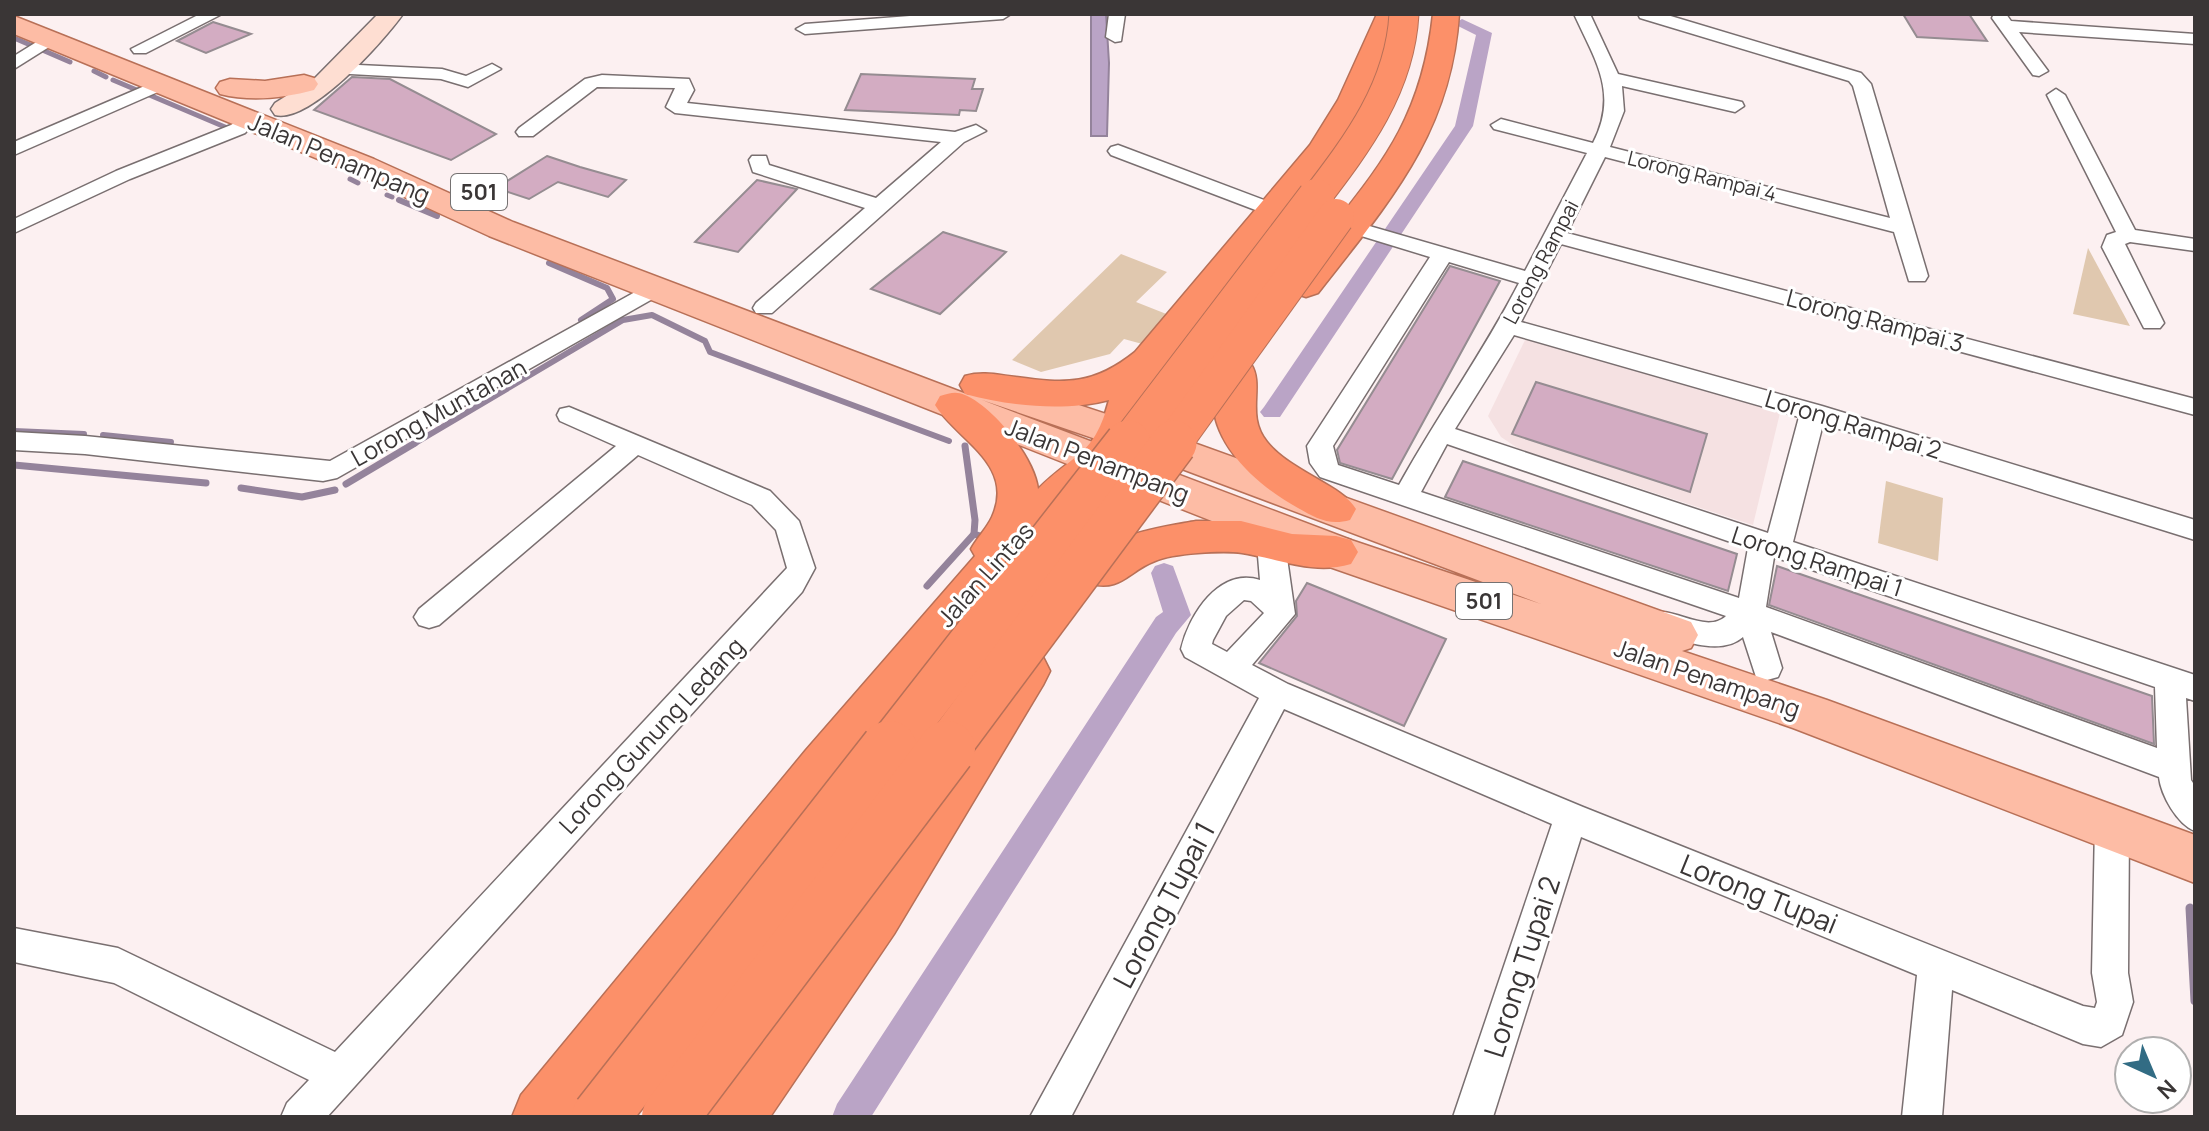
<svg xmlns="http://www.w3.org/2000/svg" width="2209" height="1131" viewBox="0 0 2209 1131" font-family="Manrope,sans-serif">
	<rect width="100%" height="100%" fill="#fcf0f1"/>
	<path fill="#f5e1e2" d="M1526 338 1780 413 1753 525 1519 449 1501 437 1488 416Z"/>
	<g fill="#e0c8af">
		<path d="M2088 248 2130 326 2073 314Z"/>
		<path d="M1121 254 1167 272 1136 302 1174 317 1146 345 1124 339 1110 354 1041 372 1012 360Z"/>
		<path d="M1886 481 1943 498 1938 561 1878 543Z"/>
	</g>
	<path fill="#baa4c6" stroke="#94839b" stroke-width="2" d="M1091 14H1106L1109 63 1107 136H1091Z"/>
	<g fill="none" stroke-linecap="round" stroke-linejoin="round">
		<g stroke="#94839b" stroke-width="5">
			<path d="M14 38 35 47"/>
			<path d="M40 49 70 62"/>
			<path d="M94 71 106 77"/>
			<path d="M113 80 139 91"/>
			<path d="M147 94 232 130"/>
			<path d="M350 179 358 183"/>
			<path d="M387 195 392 197"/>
		</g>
		<g stroke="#94839b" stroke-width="6">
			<path d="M399 200 437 216"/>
			<path d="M549 263 607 288 613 299 581 320"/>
			<path d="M14 431 84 434"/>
			<path d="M103 435 171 442"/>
			<path d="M412 445 623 320 652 315 705 341 710 352 949 441"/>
		</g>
		<g stroke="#94839b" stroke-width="7">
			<path d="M965 446 975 520 974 534 986 538"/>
			<path d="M14 465 206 483"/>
			<path d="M346 484 415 443"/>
			<path d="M241 488 302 497 335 490"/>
			<path d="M927 586 974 534"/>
		</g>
		<path stroke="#94839b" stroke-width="9" d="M2190 908 2195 1001"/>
		<g fill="#baa4c6" fill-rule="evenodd">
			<path d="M1462 19 1492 33 1473 126 1280 417H1264L1260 412 1264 407 1455 126 1476 35 1454 24Z"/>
			<path d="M1164 563 1173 566 1191 615 1176 633 871 1117H832L837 1104 1156 617 1163 612 1151 573 1155 566Z"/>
		</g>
	</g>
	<g fill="#d3acc2" stroke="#958c91" stroke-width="2">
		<path d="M1903 14H1969L1987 41 1917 37Z"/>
		<path d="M213 22 251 34 206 53 177 41Z"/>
		<path d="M861 74 975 79 972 89H983L976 111 960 110 959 115 845 110Z"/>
		<path d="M352 77 390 79 496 134 451 160 314 110Z"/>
		<path d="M547 156 580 167 626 180 608 197 558 182 529 199 496 188Z"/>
		<path d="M757 180 797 189 738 252 695 242Z"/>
		<path d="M943 232 1006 252 940 314 871 289Z"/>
		<path d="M1450 266 1500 281 1392 479 1340 463 1337 450Z"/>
		<path d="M1536 382 1707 434 1690 492 1512 434Z"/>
		<path d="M1463 461 1737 554 1728 591 1445 497Z"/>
		<path d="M1777 566 2152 696 2154 744 1769 605Z"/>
		<path d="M1307 583 1446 639 1404 726 1259 663 1297 616 1296 601Z"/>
	</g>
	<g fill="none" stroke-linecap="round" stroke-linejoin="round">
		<g stroke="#796f70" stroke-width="3">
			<g id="street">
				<path d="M200 14H222L146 53H134L131 49Z"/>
				<path d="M936 14H1011L1003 19 805 34 796 29 805 24Z"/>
				<path d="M1109 14H1125L1121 41 1115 42 1106 37Z"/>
				<path d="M1574 14H1590L1618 74 1742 102 1744 106 1735 112 1622 86 1624 111 1610 147 1890 218 1853 86 1849 81 1640 18 1638 14H1664L1861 73 1871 84 1928 276 1925 281H1909L1894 232 1605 157 1567 233 2195 399V415L1561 244 1521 322 1822 406 2195 520V540L1823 424 1793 542 2195 675V701L2186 698 2191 780 2195 786V831C2177 824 2161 795 2159 777L1771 632 1782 668 1778 677 1767 680 1756 677 1743 637C1719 658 1675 638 1649 629L1644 621 1649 613C1673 605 1705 635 1726 616L1320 477 1310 463 1307 446 1430 257 1345 231 1341 227 1352 221 1525 271 1587 153 1494 129 1491 125 1501 119 1593 143C1619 93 1595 60 1574 14ZM1449 262 1519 283C1483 353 1437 416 1399 485L1338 465 1333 446ZM1514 335 1799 417 1768 533 1455 429ZM1447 444 1748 548 1739 598 1421 492ZM1774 557 2155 687 2157 748 1766 607Z"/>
				<path d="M1994 14H2006L2011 21 2195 34V44L2019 32 2048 71 2039 76 2033 75 1992 18Z"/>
				<path d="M51 33 60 38 57 42 14 69V56Z"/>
				<path d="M338 64 442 69 466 76 492 64 501 69 468 87 441 79 332 73 329 69Z"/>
				<path d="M602 75 689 79 694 90 687 103 955 132 976 125 986 131 964 142 772 313H756L753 308 756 303 865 208 753 172 749 160 752 156H766L769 165 876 198 941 142 675 113 666 107 675 88 597 87 533 136H519L516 132 519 128 585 79Z"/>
				<path d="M161 79 170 84 167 88 14 155V142Z"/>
				<path d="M2056 89 2065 95 2135 230 2195 239V251L2130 242 2125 244 2164 323 2160 328H2144L2102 247 2107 235 2116 232 2047 95Z"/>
				<path d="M248 114 257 120 245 133 130 179 14 233V219L116 171 231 125Z"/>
				<path d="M1118 145 1280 206 1283 210 1280 214H1266L1111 155 1108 151 1111 147Z"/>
				<path d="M655 281 666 288 663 293 337 478 323 481 85 454 14 450V432L85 436 330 461Z"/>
				<path d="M569 407 770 491 799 521 815 568 802 592 327 1117H281L287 1103 309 1080 114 983 14 962V928L118 948 335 1052 787 568 776 530 752 505 638 455 439 625 429 628 419 625 414 617 419 609 616 446 560 421 557 415 560 409Z"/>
				<path d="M1271 534 1281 537 1285 544 1295 614 1252 665 1288 684 1583 807 2083 1006 2095 1008 2097 1002 2092 973 2095 826 2100 815 2112 811 2124 815 2129 826 2128 973 2133 1002 2122 1035 2101 1047 2083 1044 1952 990 1942 1117H1902L1917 975 1581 837 1493 1117H1453L1552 824 1284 709 1071 1117H1030L1259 698 1185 657 1181 649C1189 615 1219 567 1260 580L1257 544 1261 537ZM1244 600 1251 601 1264 613 1227 652 1212 644 1213 640 1226 616Z"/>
			</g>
		</g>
		<g stroke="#796f70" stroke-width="3">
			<path id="secondary" d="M378 14H403C383 42 310 124 275 115L271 109 275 103 315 78Z"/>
		</g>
		<g stroke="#b87057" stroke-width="3">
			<g id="primary">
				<path d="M14 16 374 159 513 222 969 395 964 387 969 378 983 374 997 378 1194 443 1691 622 1698 635 1691 648 1682 651 1827 700 2195 835V883L1793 728 1321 564 489 236 352 173 14 34ZM982 400 1166 463 1541 604 1351 540Z"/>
				<path d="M304 75 314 78 318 84 314 90C284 98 251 102 220 94L216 88 220 82 230 79 265 81Z"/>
			</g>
		</g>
		<g stroke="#b87057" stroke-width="3">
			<g id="highway">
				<path d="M1377 14H1403L1368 100 1337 150 1165 365 1148 396 1140 433 1112 472 1071 507 973 617 842 780 582 1117H512L521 1095 806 750 975 556 971 549C977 538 987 528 992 517 1016 464 957 440 935 405L940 396C950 393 956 391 965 395 994 407 1034 458 1038 489 1075 452 1094 457 1109 400 1064 412 1010 406 965 394L960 385 965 376C983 371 998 375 1016 377 1066 384 1094 385 1135 352L1310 145 1338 100Z"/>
				<path d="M1433 14H1459C1451 134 1389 202 1318 293L1306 297 1294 293 1288 286C1357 186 1419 145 1433 14Z"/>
				<path d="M1238 361 1251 364C1265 386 1245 415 1267 442 1290 471 1343 486 1356 509L1350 520C1329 526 1316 518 1298 508 1251 483 1187 423 1225 364Z"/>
				<path d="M1196 521H1241L1292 534 1336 536 1351 540 1358 552 1351 564C1313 575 1280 559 1242 553 1228 551 1212 552 1198 553 1185 554 1167 556 1155 561 1128 571 1121 593 1088 583L1082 571C1102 534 1158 528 1196 521Z"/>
				<path d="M1026 652 1043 657 1050 671 1043 685 894 934 770 1117H702L711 1095 854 898 1009 657Z"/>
			</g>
		</g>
		<use href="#street" fill="#fff" fill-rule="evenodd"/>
		<use href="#secondary" fill="#feded2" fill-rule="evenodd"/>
		<use href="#primary" fill="#fdbca5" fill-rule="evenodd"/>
		<use href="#highway" fill="#fc9069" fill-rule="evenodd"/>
		<g stroke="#b87057" stroke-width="31" stroke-linecap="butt">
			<path id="highway-bridge-far3" d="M1315 199C1358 143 1400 87 1404 14"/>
		</g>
		<g stroke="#b87057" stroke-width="38" stroke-linecap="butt">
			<g id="highway-bridge-far2">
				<path d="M1127 445 1316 197"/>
				<path d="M1172 445 1336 217"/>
			</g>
		</g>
		<g stroke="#b87057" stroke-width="48" stroke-linecap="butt">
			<g id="highway-bridge-far1">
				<path d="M887 751 1128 443"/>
				<path d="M945 751 1174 443"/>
			</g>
		</g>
		<g stroke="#b87057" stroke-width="59" stroke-linecap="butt">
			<g id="highway-bridge">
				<path d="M600 1117 889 749"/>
				<path d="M670 1117 947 749"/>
			</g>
		</g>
		<use href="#highway-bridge-far3" stroke="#fc9069" stroke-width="29"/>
		<use href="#highway-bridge-far2" stroke="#fc9069" stroke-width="36"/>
		<use href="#highway-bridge-far1" stroke="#fc9069" stroke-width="45"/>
		<use href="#highway-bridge" stroke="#fc9069" stroke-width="56"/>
	</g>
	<g text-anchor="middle" stroke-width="6" stroke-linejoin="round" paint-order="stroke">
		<g font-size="20" fill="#3a3636" stroke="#fff">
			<text transform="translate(1702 176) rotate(14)" y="7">Lorong Rampai 4</text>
			<text transform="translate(1541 262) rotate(-62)" y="7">Lorong Rampai</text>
		</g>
		<g fill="#fff" stroke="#757272" stroke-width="2">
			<rect x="451" y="174" width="56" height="36" rx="6"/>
			<rect x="1456" y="583" width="56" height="36" rx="6"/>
		</g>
		<g font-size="22" font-weight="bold" fill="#3a3636">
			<text x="479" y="200">501</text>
			<text x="1484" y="609">501</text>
		</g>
		<g font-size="24" fill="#3a3636" stroke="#fff">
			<text transform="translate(339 159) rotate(23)" y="8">Jalan Penampang</text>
			<text transform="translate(1875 321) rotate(15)" y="8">Lorong Rampai 3</text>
			<text transform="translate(439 413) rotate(-29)" y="8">Lorong Muntahan</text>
			<text transform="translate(1853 425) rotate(17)" y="8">Lorong Rampai 2</text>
			<text transform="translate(1097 461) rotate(21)" y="8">Jalan Penampang</text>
			<text transform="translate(1817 562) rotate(18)" y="8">Lorong Rampai 1</text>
			<text transform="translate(986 575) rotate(-48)" y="8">Jalan Lintas</text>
			<text transform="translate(1707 679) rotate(19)" y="8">Jalan Penampang</text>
			<text transform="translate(652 736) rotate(-47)" y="8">Lorong Gunung Ledang</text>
		</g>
		<g font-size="28" fill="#3a3636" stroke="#fff">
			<text transform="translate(1759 894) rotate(22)" y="10">Lorong Tupai</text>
			<text transform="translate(1164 905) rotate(-62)" y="10">Lorong Tupai 1</text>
			<text transform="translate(1522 967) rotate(-72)" y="10">Lorong Tupai 2</text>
		</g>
	</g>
	<rect width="2209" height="1131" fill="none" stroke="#3a3636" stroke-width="32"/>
	<g transform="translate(2153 1075) rotate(136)"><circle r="38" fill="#ffffff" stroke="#b0afaf" stroke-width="2"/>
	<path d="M0-6L14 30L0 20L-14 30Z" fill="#326c84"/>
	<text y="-12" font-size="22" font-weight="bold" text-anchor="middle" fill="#3a3636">N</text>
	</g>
</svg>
